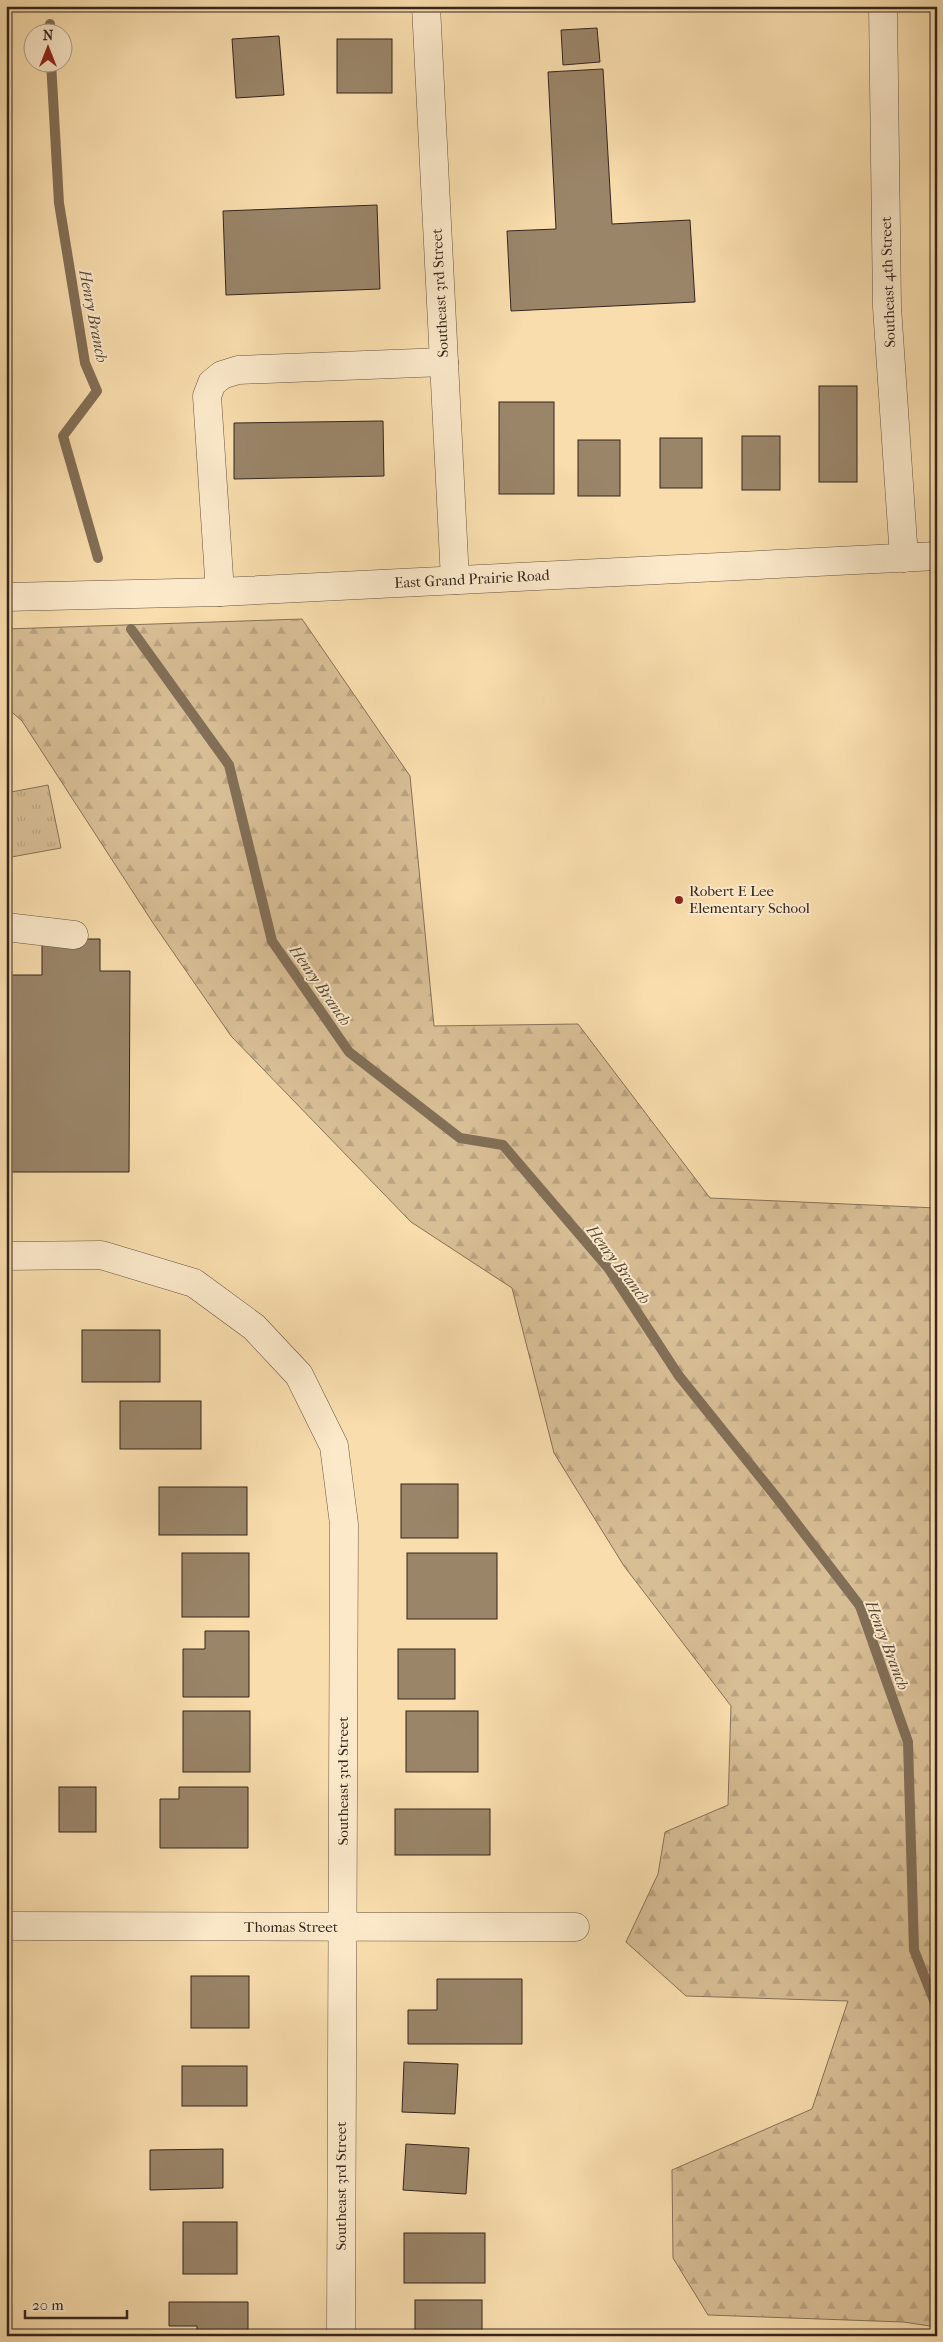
<svg xmlns="http://www.w3.org/2000/svg" width="943" height="2342" viewBox="0 0 943 2342" font-family="'IM FELL French Canon',serif">
	<defs>
		<pattern id="grass-tufts" width="24" height="20" patternUnits="userSpaceOnUse" patternTransform="scale(1.25)"><rect width="24" height="20" fill="#d8be95"/><path d="M3 7l-1-3M5 7V3M7 7l1-3M15 17l-1-3M17 17v-4M19 17l1-3" fill="none" stroke="#baa380"/></pattern>
		<pattern id="forest-firs" width="22" height="20" patternUnits="userSpaceOnUse" patternTransform="scale(1.25)"><rect width="22" height="20" fill="#d8be95"/><path d="M5 1l3.5 6h-7zM16 11l3.5 6h-7z" fill="#baa380"/></pattern>
	</defs>
	<rect width="100%" height="100%" fill="#f9ddad"/>
	<filter id="stains"><feTurbulence type="fractalNoise" baseFrequency=".004" numOctaves="4"/><feColorMatrix values="0 0 0 0 .2 0 0 0 0 .09 0 0 0 0 .02 0 0 0 .5 -.17"/></filter>
	<radialGradient id="worn" r=".72"><stop offset=".6" stop-color="#630" stop-opacity="0"/><stop offset="1" stop-color="#630" stop-opacity=".3"/></radialGradient>
	<path fill="url(#grass-tufts)" stroke="#86725a" d="M48 785 61 848 6 858V793Z"/>
	<path fill="url(#forest-firs)" stroke="#86725a" d="M302 619 410 776 434 1026 578 1024 710 1198 937 1208V2327L903 2322 708 2315 673 2258 672 2170 812 2109 848 2001 686 1996 626 1942 658 1874 665 1832 728 1805 731 1706 624 1566 554 1453 512 1288 411 1222 231 1036 153 923 22 721 6 707V629Z"/>
	<g fill="none" stroke-linecap="round" stroke-linejoin="round">
		<g stroke="#826f57" stroke-width="10">
			<path d="M50 24V32"/>
			<path d="M51 62 59 203 85 363 97 391 63 436 98 558"/>
			<path d="M131 629 229 765 272 941 349 1052 460 1138 503 1145 609 1269 679 1376 777 1498 860 1606 908 1742 914 1950 937 2008"/>
		</g>
	</g>
	<g fill="#9a8569" stroke="#34261f">
		<path d="M597 28 600 62 563 65 561 30Z"/>
		<path d="M279 36 284 95 236 98 232 39Z"/>
		<rect x="337" y="39" width="55" height="54"/>
		<path d="M603 69 612 224 690 220 695 302 511 311 507 231 556 229 548 72Z"/>
		<path d="M377 205 380 289 226 295 223 211Z"/>
		<rect x="819" y="386" width="38" height="96"/>
		<rect x="499" y="402" width="55" height="92"/>
		<path d="M383 421 384 476 234 479V423Z"/>
		<rect x="742" y="436" width="38" height="54"/>
		<rect x="660" y="438" width="42" height="50"/>
		<rect x="578" y="440" width="42" height="56"/>
		<path d="M42 939H100V971H130L129 1172H6V975H42Z"/>
		<rect x="82" y="1330" width="78" height="52"/>
		<rect x="120" y="1401" width="81" height="48"/>
		<rect x="401" y="1484" width="57" height="54"/>
		<rect x="159" y="1487" width="88" height="48"/>
		<rect x="182" y="1553" width="67" height="64"/>
		<rect x="407" y="1553" width="90" height="66"/>
		<path d="M205 1631H249V1697H183V1649H205Z"/>
		<rect x="398" y="1649" width="57" height="50"/>
		<rect x="183" y="1711" width="67" height="61"/>
		<rect x="406" y="1711" width="72" height="61"/>
		<rect x="59" y="1787" width="37" height="45"/>
		<path d="M179 1787H248V1848H160V1799H179Z"/>
		<rect x="395" y="1809" width="95" height="46"/>
		<rect x="191" y="1976" width="58" height="52"/>
		<path d="M437 1979H522V2044H408V2010H437Z"/>
		<path d="M404 2062 458 2064 455 2114 402 2112Z"/>
		<rect x="182" y="2066" width="65" height="40"/>
		<path d="M406 2144 469 2148 466 2194 403 2190Z"/>
		<path d="M223 2149V2188L150 2190V2150Z"/>
		<rect x="183" y="2222" width="54" height="52"/>
		<rect x="404" y="2233" width="81" height="50"/>
		<rect x="415" y="2300" width="67" height="36"/>
		<path d="M169 2302H248V2336H197V2326H169Z"/>
	</g>
	<g fill="none" stroke-linecap="round" stroke-linejoin="round">
		<g stroke="#655442" stroke-width="29">
			<g id="minor">
				<path d="M426 6 455 580"/>
				<path d="M883 6 887 307 904 558"/>
				<path d="M220 592 207 396 212 383 222 375 238 370 444 362"/>
				<path d="M6 597 220 592 937 556"/>
				<path d="M6 927 74 935"/>
				<path d="M6 1256 101 1255 194 1283 254 1327 299 1375 334 1446 344 1524 341 2336"/>
				<path d="M6 1926 575 1927"/>
			</g>
		</g>
		<use href="#minor" stroke="#fbe9ca" stroke-width="28"/>
	</g>
	<circle fill="#8f2418" stroke="#fbe9ca" stroke-width="2" cx="679" cy="900" r="5"/>
	<g text-anchor="middle" stroke-width="4" stroke-linejoin="round" paint-order="stroke">
		<g font-size="15" fill="#34261f" stroke="#fbe9ca">
			<text transform="translate(888 282) rotate(-92)" y="5">Southeast 4th Street</text>
			<text transform="translate(440 293) rotate(-93)" y="5">Southeast 3rd Street</text>
			<text transform="translate(472 579) rotate(-3)" y="5">East Grand Prairie Road</text>
			<text transform="translate(343 1781) rotate(-90)" y="5">Southeast 3rd Street</text>
			<text x="291" y="1932">Thomas Street</text>
			<text transform="translate(341 2186) rotate(-90)" y="5">Southeast 3rd Street</text>
		</g>
		<g font-size="15" fill="#34261f" stroke="#fbe9ca" text-anchor="start">
			<text x="689" y="896">Robert E Lee<tspan x="689" dy="17">Elementary School</tspan></text>
		</g>
		<g font-size="16" font-style="italic" fill="#5b4a3b" stroke="#fbe9ca">
			<text transform="translate(94 316) rotate(79)" y="6">Henry Branch</text>
			<text transform="translate(321 985) rotate(55)" y="6">Henry Branch</text>
			<text transform="translate(619 1264) rotate(53)" y="6">Henry Branch</text>
			<text transform="translate(888 1645) rotate(69)" y="6">Henry Branch</text>
		</g>
	</g>
	<rect width="943" height="2342" fill="none" stroke="#f9ddad" stroke-width="25"/>
	<rect x="8" y="8" width="928" height="2327" fill="none" stroke="#34261f" stroke-width="2.5"/>
	<rect x="12" y="12" width="918" height="2317" fill="none" stroke="#34261f"/>
	<g transform="translate(48 48)"><circle r="24" fill="#fbe9ca" stroke="#ab9b86"/>
	<path d="M0-4L9 19L0 12L-9 19Z" fill="#8f2418"/>
	<text y="-8" font-size="14" font-weight="bold" text-anchor="middle" fill="#34261f">N</text>
	</g>
	<path d="M25 2310v8h102v-8" fill="none" stroke="#34261f" stroke-width="2.5"/>
	<text x="32" y="2310" font-size="15" fill="#34261f" stroke="#fbe9ca" stroke-width="4" paint-order="stroke">20 m</text>
	<rect width="100%" height="100%" filter="url(#stains)"/>
	<rect width="100%" height="100%" fill="url(#worn)"/>
</svg>
